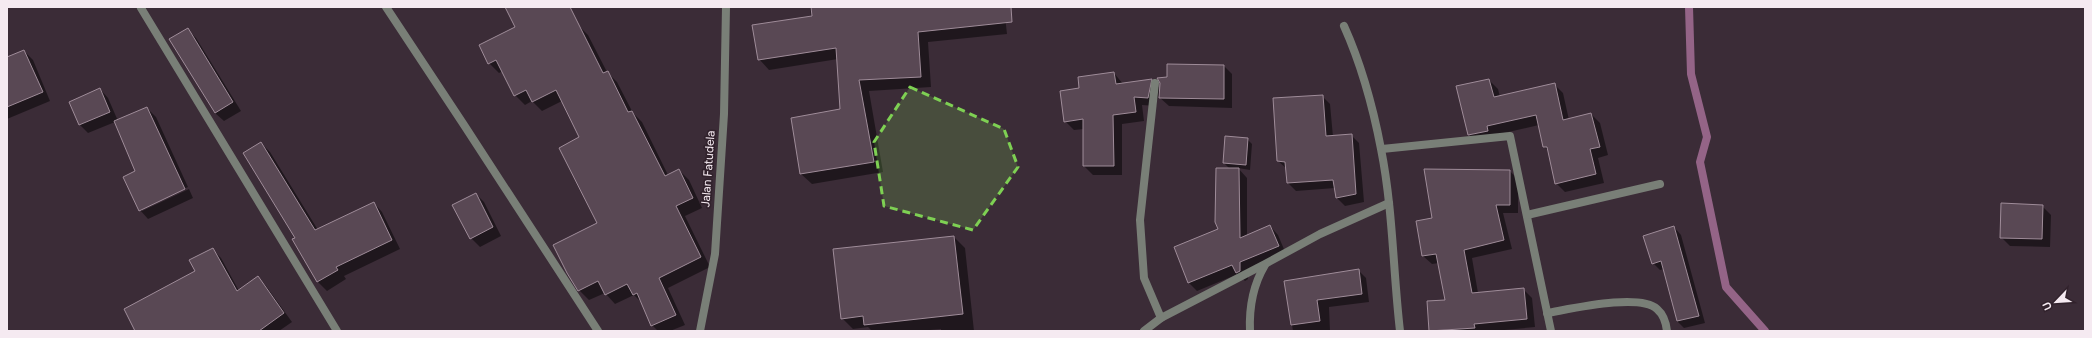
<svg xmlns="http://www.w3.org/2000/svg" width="2092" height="338" viewBox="0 0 2092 338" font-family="Figtree,sans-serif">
	<rect width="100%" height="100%" fill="#3b2c37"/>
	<g fill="#0007">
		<path d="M506 7H558L578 25 588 35 607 72 617 82 633 113 642 122 668 175 679 170 689 180 702 208 685 216 710 267 668 288 685 325 670 331H658L652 325 642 303 634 295 615 304 605 293 589 300 579 290 598 223 580 138 562 101 542 111 532 101 525 105 515 95 503 71 499 73 489 63 516 27Z"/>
		<path d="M810 7H1004L1007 34 928 42 931 87 869 91 883 172 812 184 801 174 792 119 841 110 838 59 769 70 759 59 811 17Z"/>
		<path d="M187 29 196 38 241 111 224 121 215 113 171 39Z"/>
		<path d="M24 51 33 60 50 101 7 119V58Z"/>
		<path d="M1224 66 1232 74V108L1169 106 1158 96 1156 106 1142 105 1144 121 1122 124V175H1093L1084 166V129L1074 130 1065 121 1080 89 1114 73 1123 84 1151 80 1161 89Z"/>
		<path d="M1489 80 1498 89 1500 97 1554 84 1563 93 1569 120 1591 114 1600 123 1608 155 1598 158 1604 183 1565 192 1556 183 1549 151 1544 147 1539 125 1495 135 1477 143 1469 134Z"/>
		<path d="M100 89 108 98 118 121 147 108 156 117 188 187 142 208V211L189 189 193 198 148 219 140 210 137 172 115 122 88 133 80 125Z"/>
		<path d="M1322 96 1330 104 1333 137 1351 135 1359 143 1364 202 1345 206 1337 198 1335 188 1296 191 1288 183 1287 169 1278 161Z"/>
		<path d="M1247 139 1252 144 1250 170 1238 168 1247 178V236L1270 226 1278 235 1286 254 1248 270V279L1245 281 1238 274 1197 291 1189 283 1175 248 1219 230 1230 169 1224 163Z"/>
		<path d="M261 143 270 152 318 230 374 203 382 212 400 249 344 276 346 279 327 291 318 282 294 240 296 238Z"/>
		<path d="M1510 171 1518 180V213H1503L1512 249 1472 258 1478 293 1523 289 1532 298 1535 327 1494 331H1430L1428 302 1446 301 1439 263 1432 264 1423 256 1433 219Z"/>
		<path d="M476 194 484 202 501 236 480 247 471 238Z"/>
		<path d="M2042 206 2051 215 2050 247 2010 246 2001 237Z"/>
		<path d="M1674 227 1681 235 1705 323 1684 328 1677 321 1664 269 1660 270 1653 263Z"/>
		<path d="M954 237 965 248 974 331H941V329L919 331H872L868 327 853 329 842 318Z"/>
		<path d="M212 249 221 258 239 291 258 278 266 286 292 322 279 331H137L197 272Z"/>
		<path d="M1358 270 1366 278 1369 302 1329 307 1330 331H1293L1285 281Z"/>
	</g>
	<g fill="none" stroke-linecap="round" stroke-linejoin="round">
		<path stroke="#946487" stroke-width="8" d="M1689 7 1691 74 1707 137 1700 162 1726 287 1765 331"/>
	</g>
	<g fill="#594854" stroke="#9f8c99">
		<path d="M505 7H570L603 73 608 71 628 112 632 111 665 176 679 169 693 198 676 206 701 257 659 278 676 315 651 326 637 293 633 295 627 284 605 295 598 281 578 291 567 273 553 245 597 223 559 148 579 137 556 90 532 102 526 90 514 96 496 60 488 64 479 45 515 27Z"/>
		<path d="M811 7H1011L1012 22 918 32 921 77 859 80 874 162 800 174 791 118 840 109 836 48 758 60 752 25 812 16Z"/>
		<path d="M188 28 233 102 215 113 169 39Z"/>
		<path d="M24 50 43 92 7 107V57Z"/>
		<path d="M1167 64 1224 65V99L1159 98 1160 83 1157 78 1167 77Z"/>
		<path d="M1114 72 1116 84 1152 79 1148 98 1134 97 1136 112 1113 115 1114 166H1083V119L1064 122 1060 91 1079 88 1078 77Z"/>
		<path d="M1489 79 1494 97 1555 83 1563 120 1591 113 1600 147 1590 149 1596 174 1555 184 1547 147H1543L1536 115 1487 126 1488 131 1468 135 1456 86Z"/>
		<path d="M100 88 110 112 79 125 69 102Z"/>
		<path d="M1323 95 1326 136 1352 134 1356 194 1336 198 1333 180 1287 183 1285 162 1277 161 1273 98Z"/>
		<path d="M147 107 185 189 139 211 123 177 135 171 114 121Z"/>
		<path d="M1225 136 1248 138 1246 165 1223 163Z"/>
		<path d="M261 142 315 230 374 202 392 240 336 267 338 270 317 282 292 239 295 238 243 153Z"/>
		<path d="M1216 168H1239L1240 238 1270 225 1279 246 1240 262V271L1236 273 1232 265 1188 283 1174 247 1218 229 1215 222Z"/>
		<path d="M1424 169 1510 170V205H1496L1504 240 1464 250 1472 293 1524 288 1527 319 1474 324 1475 328 1429 331 1427 301 1445 300 1436 254 1422 256 1416 221 1432 218Z"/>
		<path d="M476 193 493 227 470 239 452 205Z"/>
		<path d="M2001 203 2043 205 2042 239 2000 238Z"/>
		<path d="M1674 226 1699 316 1677 321 1661 261 1652 264 1643 236Z"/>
		<path d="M954 236 963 314 864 325 863 316 841 319 833 249Z"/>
		<path d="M213 248 237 291 258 276 284 313 259 331H135L124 309 195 271 189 260Z"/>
		<path d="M1359 269 1362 294 1317 300 1320 321 1291 325 1284 281Z"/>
	</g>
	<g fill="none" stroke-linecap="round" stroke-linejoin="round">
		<g stroke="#797f77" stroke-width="8">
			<path d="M386 7 464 125 598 331"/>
			<path d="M141 8 337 331"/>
			<path d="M1344 26C1362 66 1373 107 1381 149 1393 209 1393 271 1400 331"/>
			<path d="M1155 83 1140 220 1144 278 1161 318"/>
			<path d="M1382 149 1510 136 1551 331"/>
			<path d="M1527 215 1660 184"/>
			<path d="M1547 313C1571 309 1639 293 1657 309 1664 315 1666 322 1667 331"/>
			<path d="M1144 331 1161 318 1265 264 1320 234 1389 203"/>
			<path d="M1250 331C1249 308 1253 285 1265 265"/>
		</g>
		<path stroke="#797f77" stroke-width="8" d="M700 331 715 254 724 114 726 7"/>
	</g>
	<path fill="#7ed053" fill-opacity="0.2" stroke="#7ed053" stroke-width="3" stroke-dasharray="8 5" stroke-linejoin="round" d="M910 87 1004 129 1018 167 973 230 884 206 874 142Z"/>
	<g text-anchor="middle" stroke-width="3.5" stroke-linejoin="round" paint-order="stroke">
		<g font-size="12" fill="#f5eaf1" stroke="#31222c">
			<text transform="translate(708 169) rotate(-86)" y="4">Jalan Fatudela</text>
		</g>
	</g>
	<rect width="2092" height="338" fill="none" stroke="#f5eaf1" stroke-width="16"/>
	<g transform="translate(2056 302) rotate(245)" stroke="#31222c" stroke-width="3" paint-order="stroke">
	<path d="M0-3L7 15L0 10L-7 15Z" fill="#f5eaf1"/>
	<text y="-6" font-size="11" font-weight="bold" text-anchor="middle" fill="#f5eaf1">U</text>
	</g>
</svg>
